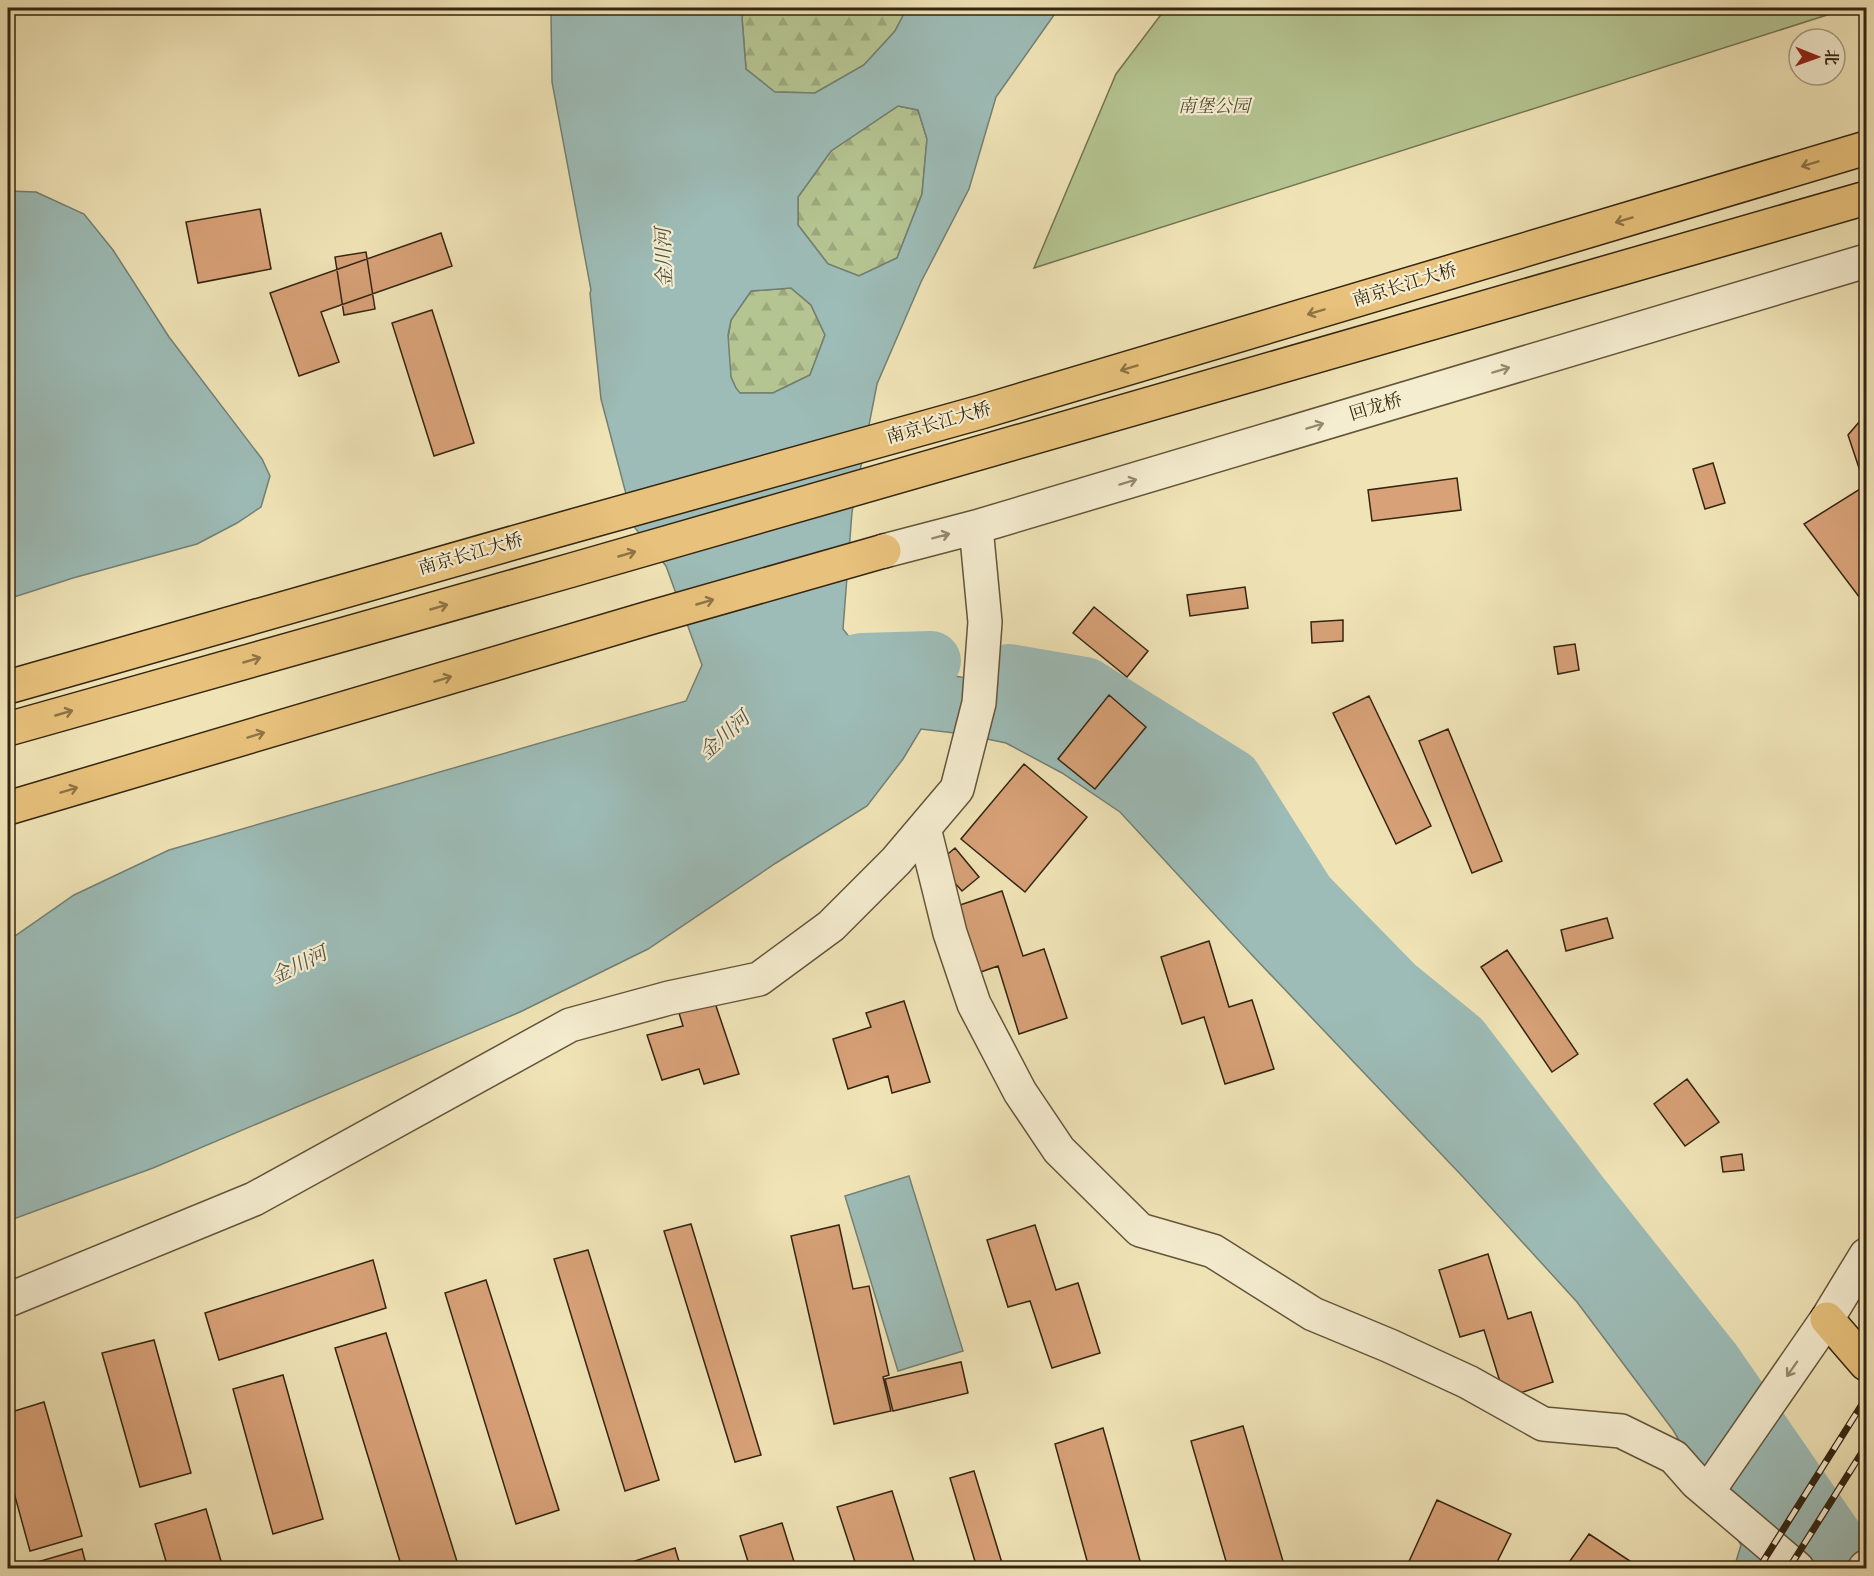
<svg xmlns="http://www.w3.org/2000/svg" width="1874" height="1576" font-family="'IM FELL English','Noto Serif SC',serif">
<style>
.forest{fill:url(#forest-firs);stroke:#747552;stroke-width:1.5}
.green{fill:#b5c592;stroke:#747552;stroke-width:1.5}
.water{fill:#9dbcb7;stroke:#738075;stroke-width:1.5;fill-rule:evenodd}
.lines{fill:none;stroke-linecap:round;stroke-linejoin:round}
.river{stroke:#9dbcb7;stroke-width:60}
.building{fill:#d8a178;stroke:#342511;stroke-width:1.5}
.minor-casing{stroke:#63553a;stroke-width:36}
.major-casing{stroke:#342511;stroke-width:36}
.highway-casing{stroke:#342511;stroke-width:36}
.minor{stroke:#f5edd0;stroke-width:33}
.major{stroke:#e8c27c;stroke-width:33}
.highway{stroke:#e8c27c;stroke-width:33}
.rail-casing{stroke:#342511;stroke-width:7}
.rail{stroke:#f5edd0;stroke-width:4.5;stroke-dasharray:14;stroke-linecap:butt}
.oneway{stroke:#8e7446}
.oneway2{stroke:#948970}
.labels{text-anchor:middle;dominant-baseline:central;stroke-width:4.5;stroke-linejoin:round;paint-order:stroke}
.park-label{font-size:18px;font-style:italic;fill:#544d31;stroke:#f5edd0}
.street-label{font-size:18px;fill:#342511;stroke:#f5edd0}
.water-label{font-size:20px;font-style:italic;fill:#545243;stroke:#f5edd0}
</style>
<defs>
<pattern id="forest-firs" width="22" height="20" patternUnits="userSpaceOnUse" patternTransform="scale(1.5)"><rect width="22" height="20" fill="#b5c592"/><path d="M5 1l3.5 6h-7zM16 11l3.5 6h-7z" fill="#9ca97d"/></pattern>
</defs>
<rect width="100%" height="100%" fill="#f0e4b7"/>
<filter id="stains"><feTurbulence type="fractalNoise" baseFrequency=".00333" numOctaves="4"/><feColorMatrix values="0 0 0 0 .2 0 0 0 0 .09 0 0 0 0 .02 0 0 0 .5 -.17"/></filter>
<radialGradient id="worn" r=".72"><stop offset=".6" stop-color="#630" stop-opacity="0"/><stop offset="1" stop-color="#630" stop-opacity=".3"/></radialGradient>
<path class="forest" d="M744 8H907L895 31 864 65 815 93 774 92 746 69 742 18Z
M898 106 918 110 927 139 922 194 897 258 859 276 828 264 798 225V197L831 151Z
M791 288 811 305 825 335 810 375 773 393H738L724 362 731 320 751 291Z"/>
<path class="green" d="M1166 8H1849L1034 268 1116 74Z"/>
<path class="water" d="M553 8H744L742 18 746 69 775 92 815 93 864 65 895 31 907 8H1059L996 97 969 189 921 282 877 384 852 512 843 629 850 638 875 658 906 670 961 677 1000 678 1105 711 1163 743 1224 797 1397 1007 1517 1142 1584 1231 1865 1568H1734L1741 1545 1673 1430 1577 1302 1464 1178 1252 955 1120 812 1062 773 1006 743 963 734 921 729 903 759 867 806 776 863 648 949 520 1012 153 1168 8 1221V941L74 895 169 850 686 701 702 665 666 566 635 528 601 399 590 293 591 290 552 82 551 13ZM898 106 918 110 927 139 922 194 897 258 859 276 828 264 798 225V197L831 151ZM791 288 811 305 825 335 810 375 773 393H740L736 388 731 377 728 335 731 320 751 291Z
M8 191 36 192 84 214 113 250 169 337 262 459 270 476 261 507 237 523 197 544 73 578 8 599Z
M909 1176 963 1351 898 1371 845 1196Z"/>
<g class="lines">
<path class="river" d="M1009 674 1085 687 1232 779 1306 896 1395 987 1460 1040 1578 1194 1713 1364 1849 1561
M803 676 862 663 931 661"/>
</g>
<path class="building" d="M8 8H12L16 11 8 20Z
M260 209 271 269 198 283 186 222Z
M441 233 452 266 321 312 339 362 299 376 270 293Z
M366 252 375 309 344 315 335 257Z
M432 310 474 443 434 456 392 323Z
M1866 414V606L1804 524 1865 486 1848 435Z
M1713 463 1725 503 1705 509 1693 469Z
M1457 478 1461 510 1372 521 1368 490Z
M1245 587 1248 608 1190 616 1187 595Z
M1094 607 1148 651 1127 677 1073 633Z
M1343 620V641L1312 643 1311 622Z
M1575 644 1579 670 1558 674 1554 647Z
M1109 695 1146 727 1095 789 1058 759Z
M1369 696 1431 826 1396 844 1333 713Z
M1448 729 1502 861 1472 873 1419 741Z
M1024 764 1087 817 1025 892 961 839Z
M955 848 979 877 962 891 937 863Z
M1002 891 1023 956 1044 949 1067 1018 1019 1034 998 966 975 974 954 907Z
M1607 918 1613 938 1566 951 1561 930Z
M1209 941 1229 1007 1252 1000 1274 1069 1225 1084 1204 1017 1182 1024 1161 957Z
M1507 950 1578 1054 1552 1072 1481 967Z
M904 1001 930 1082 892 1093 888 1076 848 1089 833 1039 871 1027 866 1013Z
M715 1003 739 1074 704 1084 699 1069 662 1080 647 1035 683 1026 679 1013Z
M1687 1079 1719 1122 1685 1146 1654 1104Z
M1742 1154 1744 1170 1723 1172 1721 1157Z
M691 1224 761 1455 735 1462 664 1231Z
M839 1225 853 1289 869 1286 889 1375 883 1377 891 1411 834 1424 791 1236Z
M1035 1225 1056 1290 1078 1283 1100 1353 1052 1368 1030 1301 1008 1307 987 1240Z
M588 1250 659 1480 625 1491 554 1259Z
M1488 1254 1508 1319 1531 1312 1553 1382 1505 1398 1484 1330 1460 1337 1439 1270Z
M373 1260 386 1308 219 1360 205 1313Z
M486 1280 559 1510 516 1524 445 1293Z
M386 1333 459 1568H402L335 1348Z
M154 1340 191 1473 140 1487 102 1353Z
M961 1362 968 1393 893 1411 885 1379Z
M283 1375 323 1519 273 1534 233 1389Z
M44 1402 82 1536 30 1551 8 1471V1413Z
M1243 1426 1285 1568H1228L1191 1441Z
M1103 1428 1142 1568H1089L1055 1444Z
M974 1471 1002 1563 984 1568H977L950 1478Z
M892 1491 916 1568H857L837 1507Z
M1437 1500 1511 1534 1494 1568H1406Z
M206 1509 223 1568H168L155 1524Z
M782 1523 796 1568H750L740 1536Z
M1589 1534 1633 1563 1630 1568H1565Z
M675 1548 681 1568H634L632 1562Z
M82 1549 87 1568H35L34 1563Z"/>
<g class="lines">
<g class="minor-casing">
<path id="minor" d="M884 551 976 527 1866 261
M924 828 950 933 974 1004 1020 1092 1059 1150 1140 1230 1213 1251 1313 1314 1390 1346 1468 1382 1543 1424 1621 1431 1674 1457 1697 1483 1797 1568
M8 1300 254 1199 570 1025 669 998 759 979 831 926 896 861 957 789 979 703 985 622 976 527
M1708 1491 1827 1319 1866 1255
M1865 1568 1866 1567"/>
</g>
<g class="major-casing">
<path id="major" d="M1827 1319 1866 1364"/>
</g>
<g class="highway-casing">
<path id="highway" d="M8 687 555 531 981 412 1866 148
M8 729 572 570 1866 198
M8 808 649 618 884 551"/>
</g>
<use href="#minor" class="minor"/>
<use href="#major" class="major"/>
<use href="#highway" class="highway"/>
<g class="rail-casing">
<path id="rail" d="M1759 1568 1866 1398
M1789 1568 1866 1446"/>
</g>
<use href="#rail" class="rail"/>
</g>
<defs><path id="oneway-shaft" d="M-6 0H5M1.5-3L5.5 0L1.5 3" fill="none" stroke-width="1.6" stroke-linecap="round" stroke-linejoin="round" transform="scale(1.5)"/></defs>
<g class="oneway">
<use href="#oneway-shaft" transform="translate(1810 164) rotate(163)"/>
<use href="#oneway-shaft" transform="translate(1624 220) rotate(163)"/>
<use href="#oneway-shaft" transform="translate(1316 312) rotate(163)"/>
<use href="#oneway-shaft" transform="translate(1129 368) rotate(163)"/>
<use href="#oneway-shaft" transform="translate(627 554) rotate(-16)"/>
<use href="#oneway-shaft" transform="translate(705 602) rotate(-16)"/>
<use href="#oneway-shaft" transform="translate(439 607) rotate(-16)"/>
<use href="#oneway-shaft" transform="translate(252 660) rotate(-16)"/>
<use href="#oneway-shaft" transform="translate(443 679) rotate(-17)"/>
<use href="#oneway-shaft" transform="translate(64 713) rotate(-16)"/>
<use href="#oneway-shaft" transform="translate(256 735) rotate(-17)"/>
<use href="#oneway-shaft" transform="translate(69 790) rotate(-17)"/>
</g>
<g class="oneway2">
<use href="#oneway-shaft" transform="translate(1501 370) rotate(-17)"/>
<use href="#oneway-shaft" transform="translate(1315 426) rotate(-17)"/>
<use href="#oneway-shaft" transform="translate(1128 482) rotate(-17)"/>
<use href="#oneway-shaft" transform="translate(941 536) rotate(-15)"/>
<use href="#oneway-shaft" transform="translate(1792 1369) rotate(125)"/>
</g>
<g class="labels">
<g class="park-label">
<text x="1214" y="107">南堡公园</text>
</g>
<g class="street-label">
<text transform="translate(1405 286) rotate(-17)">南京长江大桥</text>
<text transform="translate(1376 408) rotate(-17)">回龙桥</text>
<text transform="translate(939 424) rotate(-16)">南京长江大桥</text>
<text transform="translate(471 555) rotate(-16)">南京长江大桥</text>
</g>
<g class="water-label">
<text transform="translate(665 258) rotate(-92)">金川河</text>
<text transform="translate(725 736) rotate(-42)">金川河</text>
<text transform="translate(299 966) rotate(-26)">金川河</text>
</g>
</g>
<rect width="1874" height="1576" fill="none" stroke="#f0e4b7" stroke-width="30"/>
<rect x="9" y="9" width="1856" height="1558" fill="none" stroke="#342511" stroke-width="3"/>
<rect x="15" y="15" width="1844" height="1546" fill="none" stroke="#342511" stroke-width="1.5"/>
<g transform="translate(1817 57) rotate(91)"><circle r="28" fill="#f5edd0" stroke="#a89d84" stroke-width="1.5"/>
<path d="M0-4.5L10 22L0 15L-10 22Z" fill="#8f2418"/>
<text y="-9" font-size="16" font-weight="bold" text-anchor="middle" fill="#342511">北</text>
</g>
<rect width="100%" height="100%" filter="url(#stains)"/>
<rect width="100%" height="100%" fill="url(#worn)"/>
</svg>
